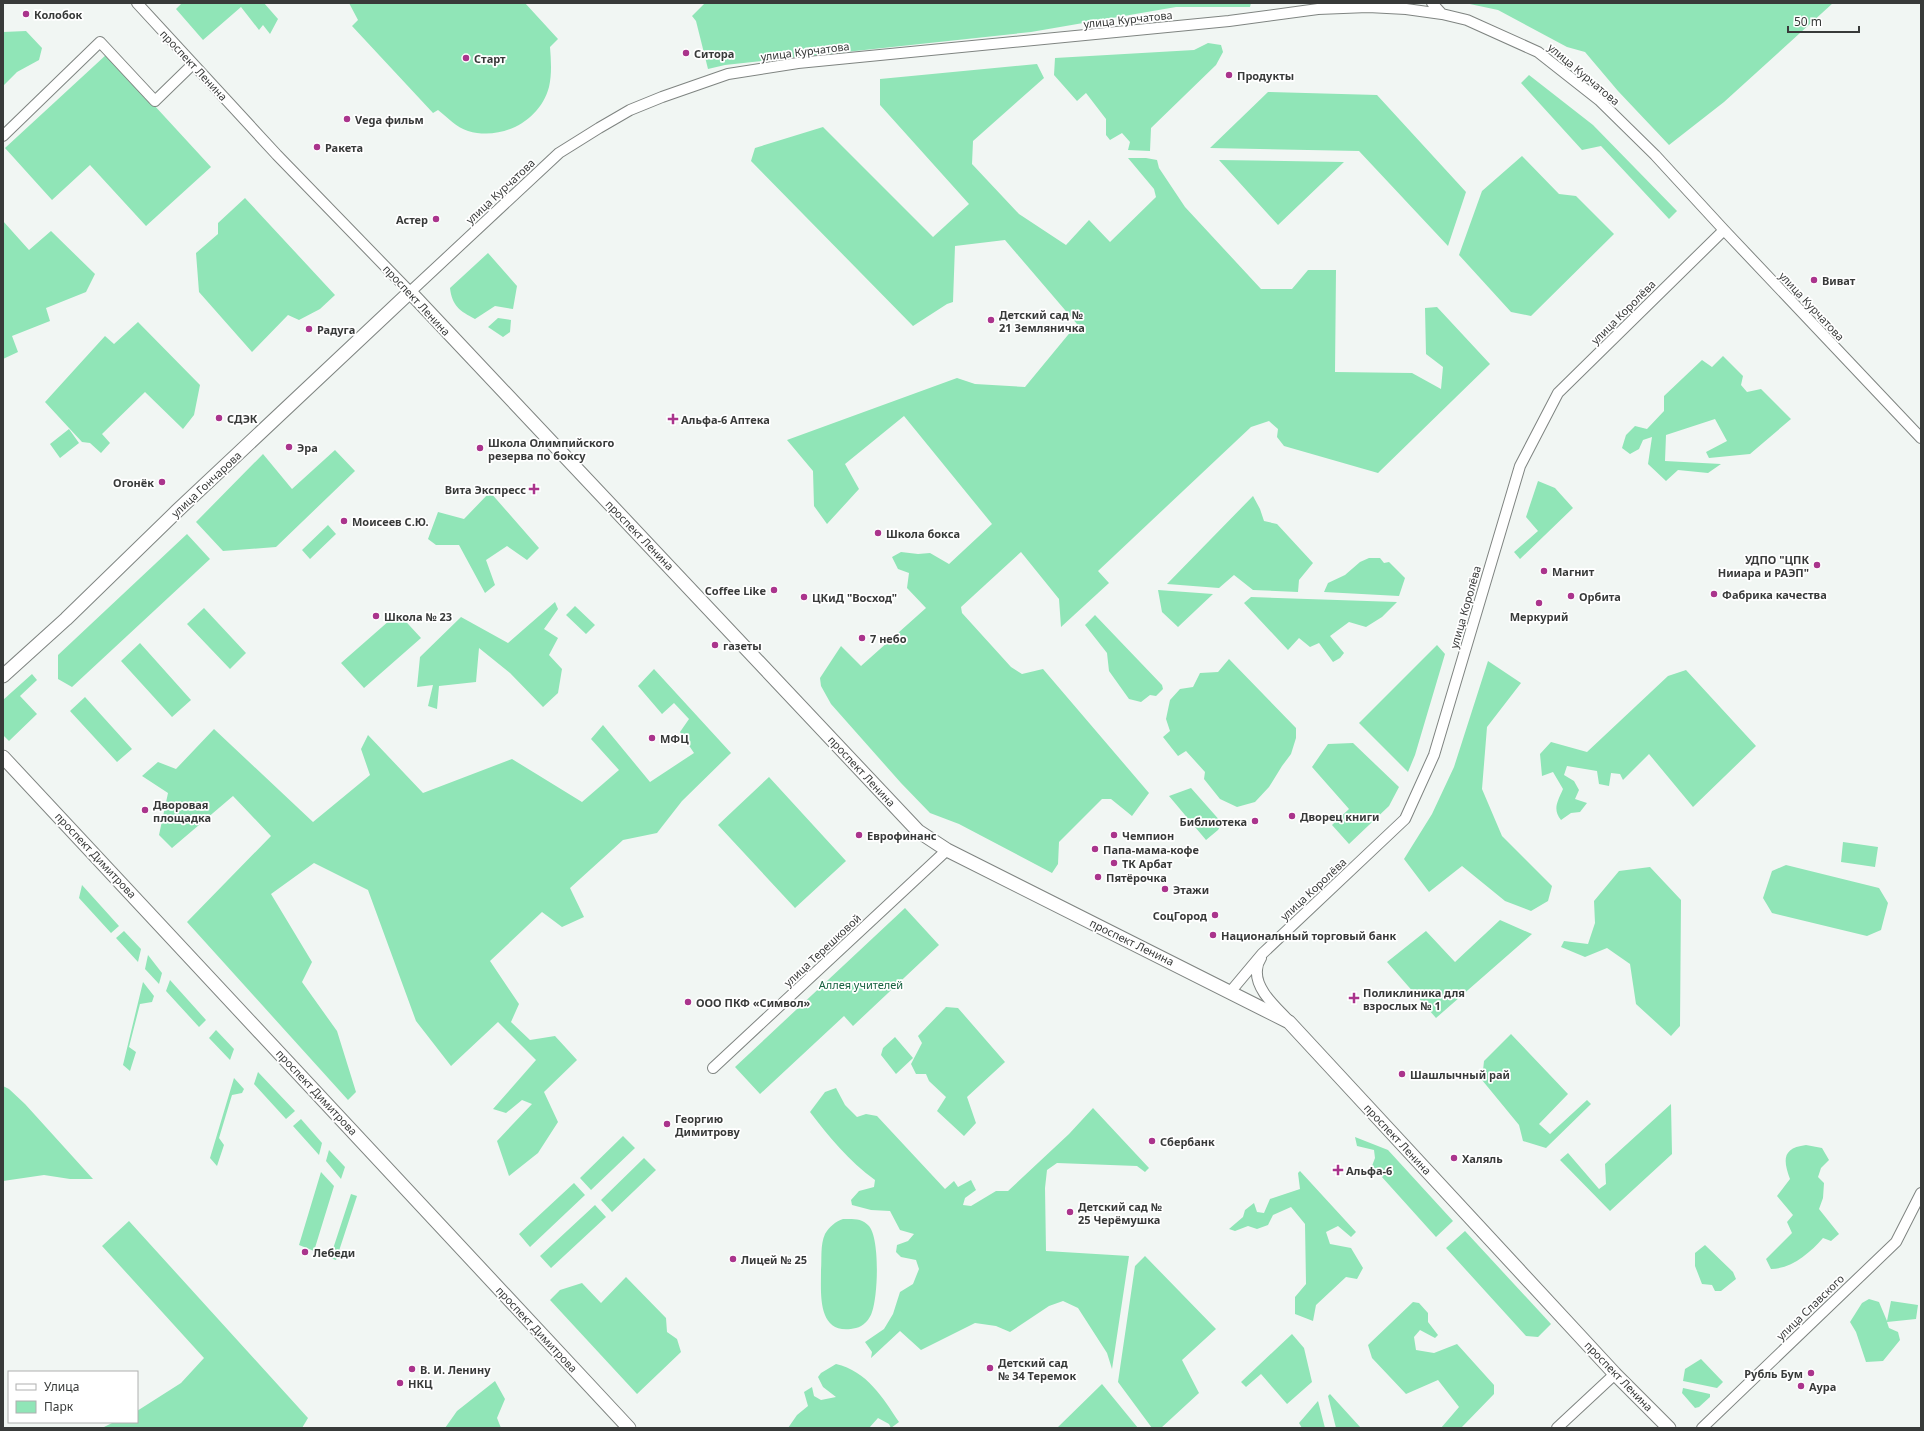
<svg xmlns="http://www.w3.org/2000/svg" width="1924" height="1431" font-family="'Noto Sans',sans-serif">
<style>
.green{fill:#90e5b7}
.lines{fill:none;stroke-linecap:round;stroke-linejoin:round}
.minor-casing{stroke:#7f8481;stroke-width:12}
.major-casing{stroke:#7f8481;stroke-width:15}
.minor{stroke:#fff;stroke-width:10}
.major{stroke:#fff;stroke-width:13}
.poi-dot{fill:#aa348c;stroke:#fff;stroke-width:1.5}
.labels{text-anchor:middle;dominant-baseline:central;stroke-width:3.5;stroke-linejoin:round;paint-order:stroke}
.poi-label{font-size:11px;font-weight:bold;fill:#383a39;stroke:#fff;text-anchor:start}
.street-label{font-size:11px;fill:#383a39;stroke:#fff}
.park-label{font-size:11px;fill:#186241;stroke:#fff}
</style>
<rect width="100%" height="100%" fill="#f1f6f3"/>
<path class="green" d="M182 3H264L278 19 270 34 263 25 259 30 241 7 203 40 176 9Z
M349 3H525L558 39 550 47C551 60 552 74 549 87 540 121 502 141 468 131 456 127 448 118 438 110L433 113 352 26 358 20Z
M705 3H1251L1250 7H1176L1031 32 725 65 708 69 696 21 692 16Z
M1465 3H1833L1724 102 1669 145 1618 91 1585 52 1567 47 1498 10Z
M26 31 42 48 39 60 17 72 3 86V32Z
M1208 43 1221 45 1223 52 1216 65 1151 128 1150 151 1128 150 1130 142 1122 133 1110 140 1106 135V119L1086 93 1077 101 1054 75 1055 58 1194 50Z
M107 54 211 167 146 226 90 165 52 200 5 148Z
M1037 64 1044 78 973 141 972 164 1019 214 1066 245 1089 220 1110 242 1156 197 1154 189 1128 158H1146L1157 160 1159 168 1185 207 1261 289H1292L1308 270H1336L1335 372 1412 373 1441 389 1443 367 1426 354 1425 308 1437 307 1490 364 1378 473 1284 446 1277 437 1278 429 1269 421 1251 427 1098 571 1109 583 1061 627 1059 599 1021 552 961 607 962 613 1011 667 1022 674 1043 669 1149 793 1132 816 1111 799H1102L1059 842 1058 864 1052 873 959 824 930 813 901 783 831 704 821 686 820 678 841 646 861 666 926 608 907 588 909 573 898 569 892 557 901 552 918 554 930 553 949 564 992 524 904 416 845 464 859 489 827 524 814 506 813 471 787 440 957 378 975 384 1025 387 1077 324 1005 240 955 246 953 302 947 304 913 326 751 161 755 148 823 127 933 237 969 204 880 105V79Z
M1529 75 1593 125 1677 211 1669 219 1601 146 1582 150 1521 83Z
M1268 92 1377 95 1466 192 1448 246 1359 151 1210 148Z
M1522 156 1559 194 1576 196 1614 234 1531 316 1511 312 1459 255 1482 191Z
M1219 160 1344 162 1278 225Z
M245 198 335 295 320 309 299 320 288 315 252 352 199 292 196 253 218 234V223Z
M3 221 29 250 51 231 95 274 86 292 46 308 50 321 12 336 18 352 3 359Z
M488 253 517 286 513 309 495 306 475 319C460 311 452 306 450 288Z
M498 318 511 320 510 332 503 337 488 327Z
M138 322 200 385 194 415 183 429 145 392 102 434 110 443 101 453 90 443 82 442 45 402 105 336 114 344Z
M1723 356 1743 376 1741 385 1747 392 1761 389 1791 419 1750 454 1709 458 1706 452 1727 441 1715 419 1666 435 1665 461 1721 464 1708 473 1678 470 1666 481 1648 464 1652 437 1643 440 1639 449 1630 454 1622 448 1626 435 1635 426 1647 429 1664 411V396L1702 360 1712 367Z
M69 429 79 443 60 458 50 444Z
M335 450 355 471 276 547 223 551 196 522 263 454 292 489Z
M1538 481 1555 488 1573 508 1520 559 1514 552 1538 531 1526 517Z
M490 492 539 548 527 560 507 546 486 560 495 585 485 593 459 545H436L428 539 438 512 464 519Z
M1253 496 1260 509 1264 521 1277 524 1313 563 1299 580 1298 592 1253 590 1234 575 1219 588 1167 584Z
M328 525 336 534 310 559 302 550Z
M187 534 210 559 72 687 58 679V655Z
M1369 558H1380L1384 563 1389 562 1405 578 1399 596 1324 592 1328 583 1345 575 1360 562Z
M1158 590 1213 594 1178 627 1162 612Z
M1251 597 1397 602 1382 617 1366 627 1349 622 1330 636 1344 653 1340 658 1333 662 1319 643 1310 647 1299 638 1288 650 1244 603Z
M555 602 558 609 544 629 558 638 549 655 562 669 558 693 543 707 510 673 479 648 476 682 439 686 437 709 428 706 433 685 417 687 420 657 461 617 508 643Z
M575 606 595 625 586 634 566 615Z
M204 608 246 653 230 669 187 624Z
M398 613 421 638 364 688 341 663Z
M1095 615 1162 685 1163 689 1156 696 1150 695 1141 702 1129 699 1109 671 1107 653 1085 625Z
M140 643 191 700 172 717 121 661Z
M1437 645 1445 654 1415 755 1408 772 1359 723Z
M1229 659 1296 728V738L1291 754 1282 766 1269 787 1255 802 1237 807 1220 799 1204 779 1205 772 1186 751 1178 756 1163 737 1170 731 1166 719 1170 700 1180 689 1193 687 1200 673 1218 672Z
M1488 661 1521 683 1487 727 1482 789 1502 836 1552 886 1548 901 1531 911 1505 901 1462 866 1429 892 1404 859 1432 814 1454 767Z
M654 669 731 753 682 801 657 833 623 840 570 888 584 917 562 927 542 912 490 961 519 1004 511 1022 530 1040 555 1036 577 1060 544 1092 558 1122 538 1153 509 1176 497 1141 532 1104 522 1100 506 1113 493 1109 536 1060 498 1022 451 1066 416 1021 368 890 314 863 271 894 312 962 302 982 337 1031 356 1092 348 1100 187 922 271 836 233 796 172 848 159 835 168 793 142 776 158 762 176 769 214 729 313 822 370 775 361 749 368 735 423 793 512 759 582 802 619 770 591 739 603 725 650 782 694 753 680 732 689 719 674 703 662 714 638 686Z
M1686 670 1756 746 1693 807 1649 754 1623 780 1620 774 1611 773 1609 786 1599 784 1597 771 1567 766 1564 775 1574 781 1579 790 1575 799 1587 803 1580 812 1571 813 1561 820C1552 809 1558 801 1563 789L1553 772 1542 776 1540 754 1551 742 1587 752 1668 676Z
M32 674 37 680 20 696 37 714 9 741 3 735V700Z
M85 697 132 749 117 762 70 711Z
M1353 743 1399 787 1389 806 1349 844 1332 825 1349 809 1312 767 1328 744Z
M769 777 846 861 795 908 718 825Z
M1191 788 1222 823 1218 830 1206 840 1169 796Z
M1843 842 1878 847 1875 867 1841 862Z
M1786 865 1879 888 1888 903 1881 930 1867 936 1772 913 1763 898 1772 871Z
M1650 867 1681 900 1680 1026 1671 1036 1636 1004 1630 964 1607 948 1585 957 1561 947 1564 941 1588 944 1595 923 1594 901 1619 871Z
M82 885 119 926 111 933 79 898Z
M905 908 939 945 853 1026 844 1016 760 1094 735 1067Z
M1500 920 1532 934 1436 1018 1387 962 1426 931 1455 962Z
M124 931 141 949 138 962 116 938Z
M148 955 162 973 159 984 145 969Z
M170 980 206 1020 199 1027 166 991Z
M143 982 154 996 152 1002 140 1004 129 1047 136 1052 130 1071 123 1065Z
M946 1007 958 1008 1005 1062 967 1097 976 1123 964 1136 937 1111 946 1097 929 1081 926 1074H916L911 1064 922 1043 918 1036Z
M216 1030 234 1049 230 1060 209 1038Z
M1511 1034 1568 1094 1539 1124 1550 1134 1587 1100 1591 1104 1546 1148 1523 1141 1519 1125 1482 1080 1484 1061Z
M895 1037 913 1058 896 1074 881 1055 883 1048Z
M258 1072 295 1111 286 1119 254 1084Z
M234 1078 244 1089 242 1093 232 1095 219 1138 224 1145 217 1166 210 1158Z
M3 1086 9 1089 25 1104 93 1179H70L44 1175 3 1181Z
M836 1088 845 1105 857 1117 866 1114 877 1116 945 1189 954 1181 958 1187 971 1180 976 1190 965 1198 963 1205 971 1206 996 1191H1008L1069 1134 1093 1108 1149 1168 1145 1172 1137 1166 1057 1163 1047 1170 1045 1188 1046 1251 1129 1256 1112 1369 1107 1353 1078 1308 1063 1301 1049 1306 1010 1332 996 1326 975 1323 921 1350 900 1331 871 1358 872 1352 865 1342 884 1329 893 1314 900 1292 913 1284 919 1269 916 1260 901 1257 896 1252 897 1245 908 1241 914 1234 900 1230 890 1211 871 1210 852 1205 851 1200 859 1191 874 1187 875 1180C849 1161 829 1137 810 1112L825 1092Z
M1671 1104 1672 1154 1610 1211 1560 1160 1568 1153 1599 1189 1606 1184 1605 1164Z
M301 1119 322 1143 319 1155 293 1126Z
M623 1136 635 1148 591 1190 580 1178Z
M1355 1137 1388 1150 1453 1221 1436 1237 1372 1166 1375 1158 1374 1150 1357 1146Z
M1806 1145 1822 1148 1829 1160 1821 1168 1818 1177 1824 1183 1823 1198 1819 1209 1839 1234 1831 1241 1823 1238C1810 1253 1791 1269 1771 1269L1766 1259 1792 1233 1787 1222 1793 1215 1777 1196 1790 1179C1783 1160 1782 1148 1806 1145Z
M329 1150 345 1167 341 1179 326 1161Z
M644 1158 656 1170 612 1212 601 1200Z
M1300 1171 1356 1232 1351 1237 1338 1226 1326 1232 1330 1244 1351 1248 1363 1268 1357 1279 1346 1277 1316 1305 1313 1321 1295 1314V1297L1306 1284 1305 1224 1291 1207 1273 1215 1268 1225 1257 1229 1248 1226 1235 1231 1229 1229 1243 1217 1245 1210 1254 1203 1257 1212 1264 1213 1270 1199 1300 1189 1298 1173Z
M321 1172 334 1186 314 1251 299 1245Z
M574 1183 585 1195 530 1247 519 1234Z
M351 1194 357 1196 336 1260 330 1258Z
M595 1205 606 1217 551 1268 540 1256Z
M843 1219C853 1219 862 1218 869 1226 880 1239 878 1296 872 1312 870 1319 863 1327 856 1328 817 1337 821 1295 821 1270 822 1259 820 1245 825 1234 829 1227 836 1221 843 1219Z
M129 1221 308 1418 302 1428H102L114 1422H137V1411L181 1383 204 1358 102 1246Z
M1465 1231 1551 1324 1538 1337 1526 1336 1446 1248Z
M1705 1245 1733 1272 1736 1279 1721 1291H1715L1712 1285 1702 1284 1695 1266V1253Z
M1145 1256 1216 1329 1182 1360 1199 1393 1161 1428H1152L1118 1382 1135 1266Z
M626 1277 666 1318 667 1332 677 1339 681 1352 637 1394 550 1300 560 1290 582 1283 601 1303Z
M1869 1299 1879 1302 1887 1321 1891 1301 1918 1305 1916 1319 1887 1322 1889 1328 1898 1332 1900 1340 1883 1361 1866 1362 1856 1332 1850 1322 1862 1303Z
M1413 1302 1419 1303 1428 1313V1322L1438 1335 1435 1338 1420 1330 1414 1337 1416 1350 1434 1353 1457 1344 1494 1385V1394L1461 1428H1441L1459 1407 1438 1380 1406 1394 1372 1358 1368 1345Z
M1292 1334 1304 1348 1312 1382 1287 1404 1261 1374 1246 1387 1241 1382Z
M1701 1359 1723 1382 1717 1388 1683 1381 1685 1369Z
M836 1364C867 1371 883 1398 899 1422L891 1428 889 1424 878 1418 869 1428H788L797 1415 808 1406 804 1392 812 1387 814 1396 821 1400 836 1397 823 1387 818 1377 821 1373Z
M495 1381 505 1399 497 1418 501 1428H445L457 1411Z
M1102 1384 1138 1428H1057Z
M1683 1388 1710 1394V1397L1699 1407 1695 1408 1682 1393Z
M1330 1394 1361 1428H1336L1328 1396Z
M1318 1401 1325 1428H1302L1299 1423Z"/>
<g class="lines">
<g class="minor-casing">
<path id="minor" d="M137 3 277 155 410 292 559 153 599 128 630 110 662 97 728 74 798 63 1229 21 1318 9 1368 7 1406 9 1442 14 1467 20 1538 52 1599 100 1655 155 1724 230 1921 438
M1432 3 1442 14
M3 136 100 42 155 101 193 64
M1261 958C1259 961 1257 966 1257 970 1255 989 1275 1006 1287 1019
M1231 991 1262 954 1405 819 1434 755 1520 466 1558 393 1724 230
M713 1068 947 850
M1557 1428 1615 1374
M1702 1428 1896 1242 1921 1193"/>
</g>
<g class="major-casing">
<path id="major" d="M3 676 66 619 177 511 410 292 918 831 947 850 1289 1022 1615 1374 1669 1428
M3 757 629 1428"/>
</g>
<use href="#minor" class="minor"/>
<use href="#major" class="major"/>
</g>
<g class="poi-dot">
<circle cx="26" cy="14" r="4"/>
<circle cx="686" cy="53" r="4"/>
<circle cx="466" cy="58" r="4"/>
<circle cx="1229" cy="75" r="4"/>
<circle cx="347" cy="119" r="4"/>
<circle cx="317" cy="147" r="4"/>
<circle cx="436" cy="219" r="4"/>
<circle cx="1814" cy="280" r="4"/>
<circle cx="991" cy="320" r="4"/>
<circle cx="309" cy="329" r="4"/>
<circle cx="219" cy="418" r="4"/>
<path d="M671 413h4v4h4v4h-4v4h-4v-4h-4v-4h4z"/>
<circle cx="289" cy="447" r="4"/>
<circle cx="480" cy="448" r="4"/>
<circle cx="162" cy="482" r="4"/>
<path d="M532 483h4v4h4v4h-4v4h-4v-4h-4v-4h4z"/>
<circle cx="344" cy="521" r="4"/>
<circle cx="878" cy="533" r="4"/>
<circle cx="1817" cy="565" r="4"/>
<circle cx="1544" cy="571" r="4"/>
<circle cx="774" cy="590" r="4"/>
<circle cx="1714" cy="594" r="4"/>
<circle cx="1571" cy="596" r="4"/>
<circle cx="804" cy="597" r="4"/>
<circle cx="1539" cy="603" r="4"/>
<circle cx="376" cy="616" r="4"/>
<circle cx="862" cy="638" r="4"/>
<circle cx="715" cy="645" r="4"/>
<circle cx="652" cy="738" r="4"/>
<circle cx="145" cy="810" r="4"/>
<circle cx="1292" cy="816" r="4"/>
<circle cx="1255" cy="821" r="4"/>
<circle cx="859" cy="835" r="4"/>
<circle cx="1114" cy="835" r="4"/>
<circle cx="1095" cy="849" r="4"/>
<circle cx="1114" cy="863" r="4"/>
<circle cx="1098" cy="877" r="4"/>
<circle cx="1165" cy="889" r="4"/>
<circle cx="1215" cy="915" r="4"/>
<circle cx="1213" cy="935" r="4"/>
<path d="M1352 992h4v4h4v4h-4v4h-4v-4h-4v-4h4z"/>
<circle cx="688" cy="1002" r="4"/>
<circle cx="1402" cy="1074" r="4"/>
<circle cx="667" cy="1124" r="4"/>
<circle cx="1152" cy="1141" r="4"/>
<circle cx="1454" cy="1158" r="4"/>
<path d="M1336 1164h4v4h4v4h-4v4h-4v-4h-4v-4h4z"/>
<circle cx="1070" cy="1212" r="4"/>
<circle cx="305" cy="1252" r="4"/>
<circle cx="733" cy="1259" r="4"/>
<circle cx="990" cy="1368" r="4"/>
<circle cx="412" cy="1369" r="4"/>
<circle cx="1811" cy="1373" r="4"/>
<circle cx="400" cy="1383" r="4"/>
<circle cx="1801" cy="1386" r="4"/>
</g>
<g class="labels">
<g class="poi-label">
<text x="34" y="14">Колобок</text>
<text x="694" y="53">Ситора</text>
<text x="474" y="58">Старт</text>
<text x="1237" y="75">Продукты</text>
<text x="355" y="119">Vega фильм</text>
<text x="325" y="147">Ракета</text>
<text x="428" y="219" text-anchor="end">Астер</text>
<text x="1822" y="280">Виват</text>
<text x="999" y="314">Детский сад №<tspan x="999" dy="13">21 Земляничка</tspan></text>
<text x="317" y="329">Радуга</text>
<text x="227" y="418">СДЭК</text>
<text x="681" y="419">Альфа-6 Аптека</text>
<text x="488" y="442">Школа Олимпийского<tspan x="488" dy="13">резерва по боксу</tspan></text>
<text x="297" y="447">Эра</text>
<text x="154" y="482" text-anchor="end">Огонёк</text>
<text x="526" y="489" text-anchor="end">Вита Экспресс</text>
<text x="352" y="521">Моисеев С.Ю.</text>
<text x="886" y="533">Школа бокса</text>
<text x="1809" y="559" text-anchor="end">УДПО "ЦПК<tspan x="1809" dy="13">Нииара и РАЭП"</tspan></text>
<text x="1552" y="571">Магнит</text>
<text x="766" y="590" text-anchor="end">Coffee Like</text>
<text x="1722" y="594">Фабрика качества</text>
<text x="1579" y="596">Орбита</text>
<text x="812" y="597">ЦКиД "Восход"</text>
<text x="384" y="616">Школа № 23</text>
<text x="1539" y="616" text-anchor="middle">Меркурий</text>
<text x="870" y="638">7 небо</text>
<text x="723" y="645">газеты</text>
<text x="660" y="738">МФЦ</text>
<text x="153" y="804">Дворовая<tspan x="153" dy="13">площадка</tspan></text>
<text x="1300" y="816">Дворец книги</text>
<text x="1247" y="821" text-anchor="end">Библиотека</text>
<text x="867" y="835">Еврофинанс</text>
<text x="1122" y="835">Чемпион</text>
<text x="1103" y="849">Папа-мама-кофе</text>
<text x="1122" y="863">ТК Арбат</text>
<text x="1106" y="877">Пятёрочка</text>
<text x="1173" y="889">Этажи</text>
<text x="1207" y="915" text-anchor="end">СоцГород</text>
<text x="1221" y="935">Национальный торговый банк</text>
<text x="1363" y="992">Поликлиника для<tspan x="1363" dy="13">взрослых № 1</tspan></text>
<text x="696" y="1002">ООО ПКФ «Символ»</text>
<text x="1410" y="1074">Шашлычный рай</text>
<text x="675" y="1118">Георгию<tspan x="675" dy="13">Димитрову</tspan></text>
<text x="1160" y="1141">Сбербанк</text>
<text x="1462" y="1158">Халяль</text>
<text x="1346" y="1170">Альфа-6</text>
<text x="1078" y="1206">Детский сад №<tspan x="1078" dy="13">25 Черёмушка</tspan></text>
<text x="313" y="1252">Лебеди</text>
<text x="741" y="1259">Лицей № 25</text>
<text x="998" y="1362">Детский сад<tspan x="998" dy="13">№ 34 Теремок</tspan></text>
<text x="420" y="1369">В. И. Ленину</text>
<text x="1803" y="1373" text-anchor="end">Рубль Бум</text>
<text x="408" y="1383">НКЦ</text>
<text x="1809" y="1386">Аура</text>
</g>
<g class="street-label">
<text transform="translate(1128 19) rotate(-6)">улица Курчатова</text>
<text transform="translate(805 51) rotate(-7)">улица Курчатова</text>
<text transform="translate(194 65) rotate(47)">проспект Ленина</text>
<text transform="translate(1584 74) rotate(40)">улица Курчатова</text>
<text transform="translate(500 191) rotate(-43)">улица Курчатова</text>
<text transform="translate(417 300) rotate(47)">проспект Ленина</text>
<text transform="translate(1812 306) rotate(47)">улица Курчатова</text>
<text transform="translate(1623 312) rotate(-45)">улица Королёва</text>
<text transform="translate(206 484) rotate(-43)">улица Гончарова</text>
<text transform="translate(640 535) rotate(46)">проспект Ленина</text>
<text transform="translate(1465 607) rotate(-74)">улица Королёва</text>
<text transform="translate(862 771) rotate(47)">проспект Ленина</text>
<text transform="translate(96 855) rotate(47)">проспект Димитрова</text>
<text transform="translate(1313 889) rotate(-43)">улица Королёва</text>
<text transform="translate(1132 942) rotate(26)">проспект Ленина</text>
<text transform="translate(822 950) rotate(-43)">улица Терешковой</text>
<text transform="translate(317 1092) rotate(47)">проспект Димитрова</text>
<text transform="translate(1398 1139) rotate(47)">проспект Ленина</text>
<text transform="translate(1810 1307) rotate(-44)">улица Славского</text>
<text transform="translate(537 1329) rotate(47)">проспект Димитрова</text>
<text transform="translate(1619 1376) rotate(46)">проспект Ленина</text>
</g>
<g class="park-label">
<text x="861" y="984">Аллея учителей</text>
</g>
</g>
<rect width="1924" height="1431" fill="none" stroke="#383a39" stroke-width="8"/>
<rect x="8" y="1371" width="130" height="52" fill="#ffffff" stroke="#afb0b0"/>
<rect x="16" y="1384" width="20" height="6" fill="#ffffff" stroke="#afb0b0"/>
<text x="44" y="1391" font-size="12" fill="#383a39">Улица</text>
<rect x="16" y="1401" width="20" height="12" fill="#90e5b7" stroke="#afb0b0"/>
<text x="44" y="1411" font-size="12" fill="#383a39">Парк</text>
<path d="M1788 26v6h71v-6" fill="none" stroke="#383a39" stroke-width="2"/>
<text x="1794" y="26" font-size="12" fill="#383a39" stroke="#ffffff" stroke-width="3" paint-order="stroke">50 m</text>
</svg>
